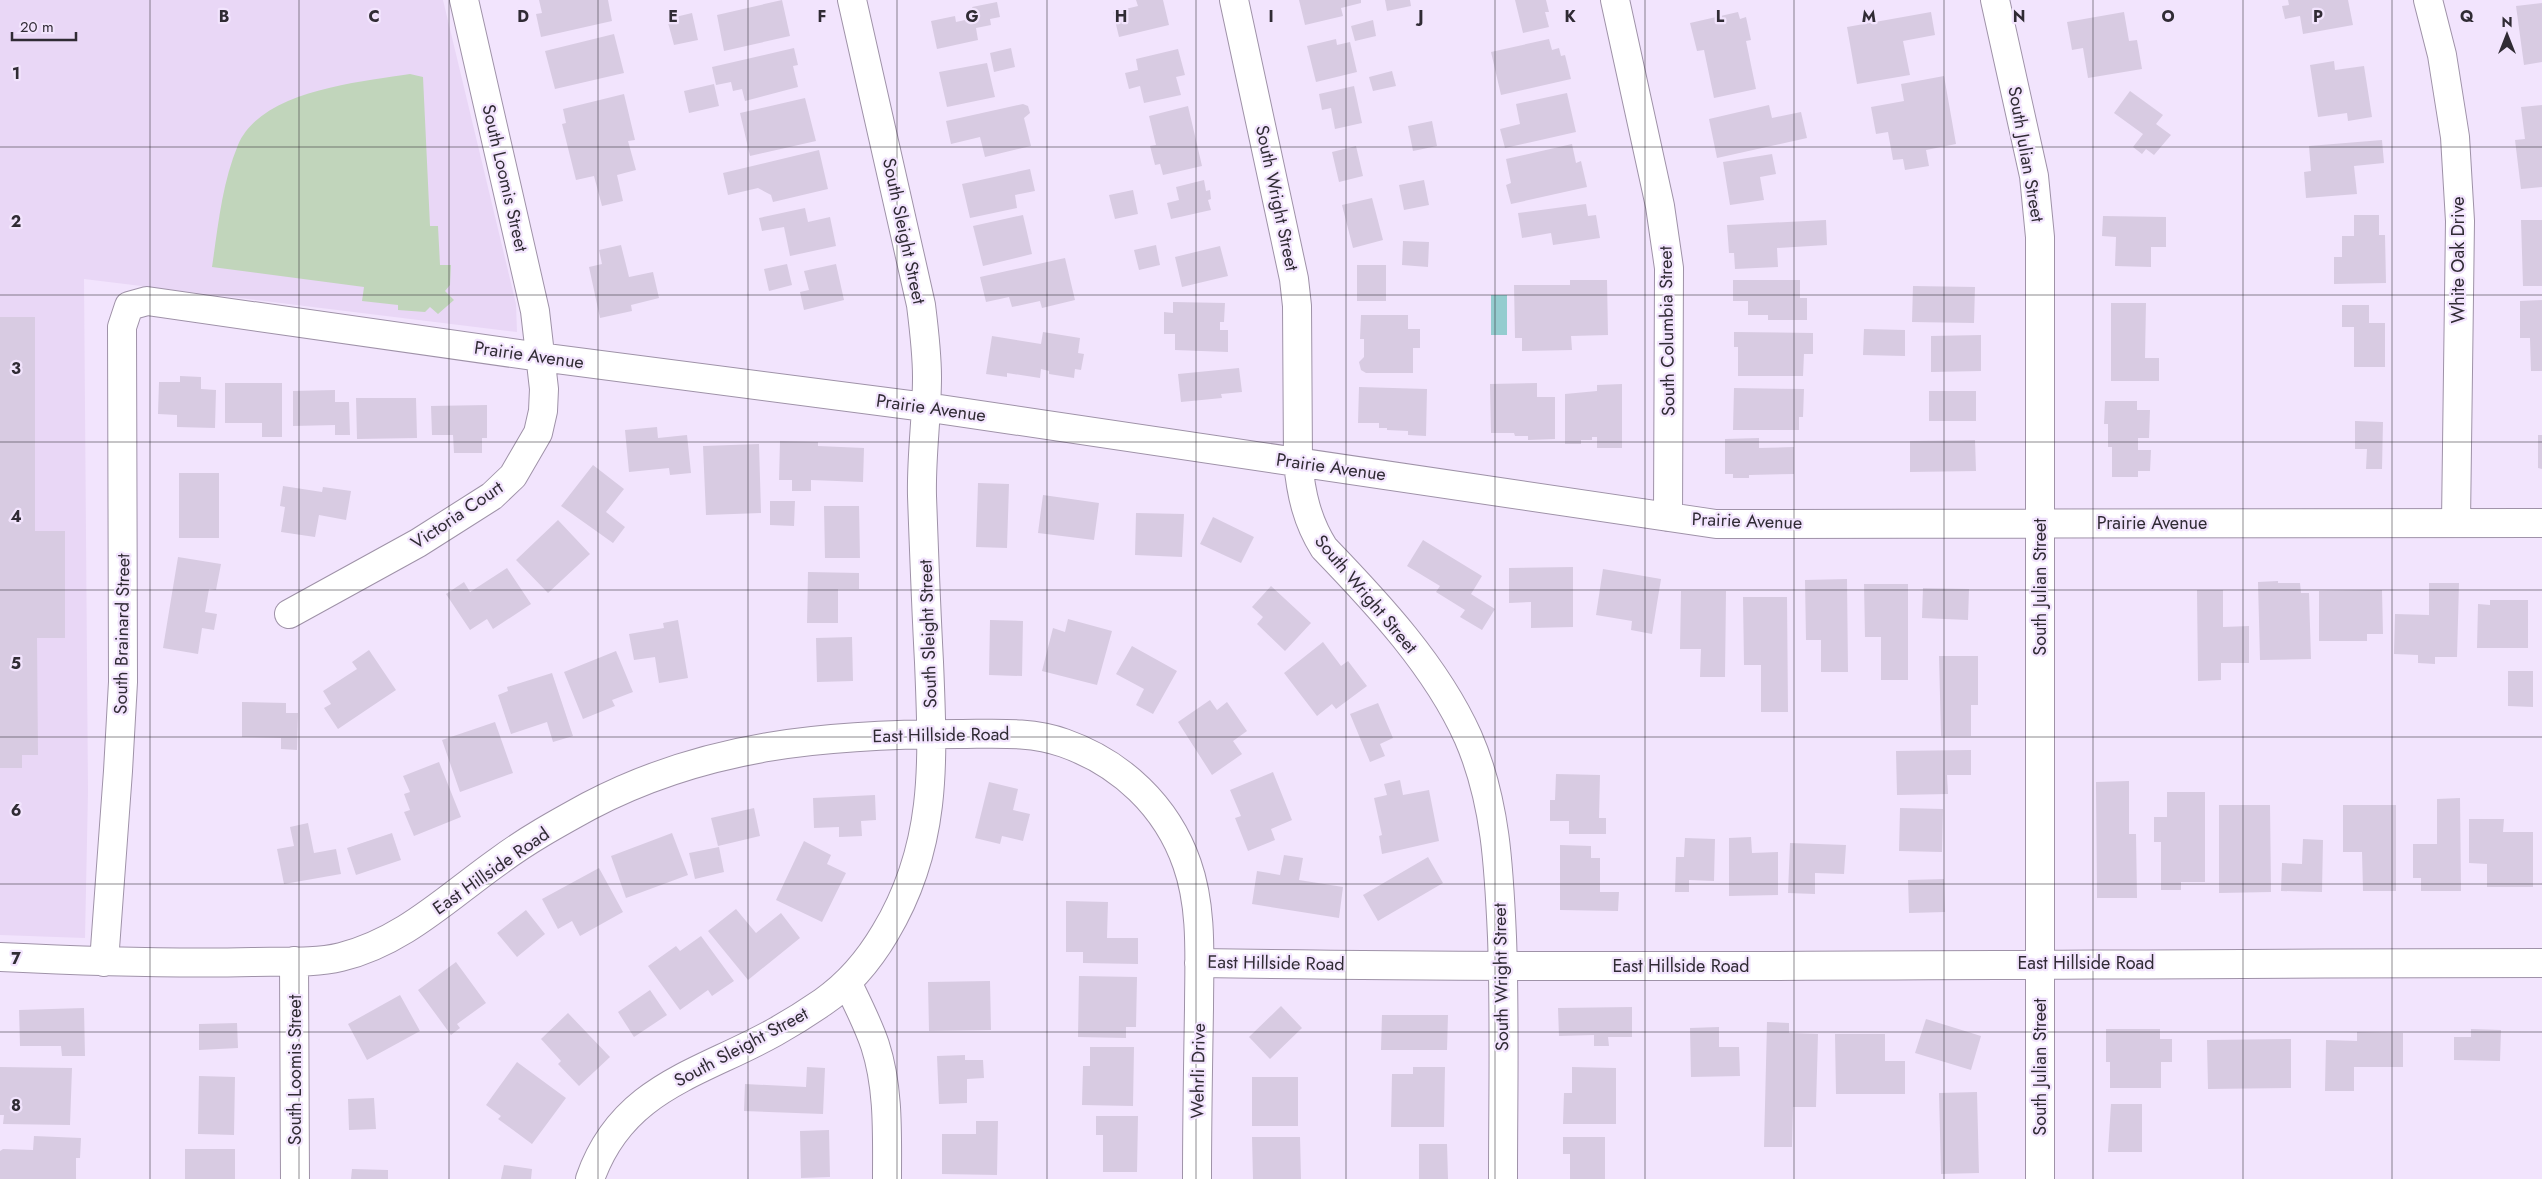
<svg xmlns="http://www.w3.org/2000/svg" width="2542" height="1179" font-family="Jost,sans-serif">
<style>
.built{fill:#e9d7f6}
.green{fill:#c1d5bb}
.water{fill:#94cccf}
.building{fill:#d8cbe2}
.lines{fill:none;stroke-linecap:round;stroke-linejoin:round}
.minor-casing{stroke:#9f92a8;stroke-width:30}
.minor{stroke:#fff;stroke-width:28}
.grid{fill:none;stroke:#302b34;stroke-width:1;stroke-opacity:0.55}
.labels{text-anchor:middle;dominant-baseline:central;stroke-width:4.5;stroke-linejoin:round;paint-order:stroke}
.street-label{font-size:18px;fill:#302b34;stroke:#f2e4fd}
.grid-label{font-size:16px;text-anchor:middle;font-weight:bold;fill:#302b34;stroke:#f2e4fd;stroke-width:4.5;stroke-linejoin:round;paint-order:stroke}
</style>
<rect width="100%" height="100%" fill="#f2e4fd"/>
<path class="built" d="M0 0H443L516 304 517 332 84 279 88 792 85 938 0 935Z"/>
<path class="green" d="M410 74 423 77 430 226H438L440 265H451L450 285 445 291 454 300 438 314 430 307 425 312 398 310V305L362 301 364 287 212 267C218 227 222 183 238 145 261 90 360 82 410 74Z"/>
<path class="water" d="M1491 295H1507V335H1491Z"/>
<path class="building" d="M539 0H608L612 21 541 37 536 14 542 13Z
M782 0 790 36 724 51 717 15Z
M1136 0H1163L1169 25 1119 37 1113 12 1138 6Z
M1299 0H1361V3L1341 8 1343 16 1305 25Z
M1385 0H1410L1411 6 1387 11Z
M1515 0H1546L1549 12H1545L1549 27 1523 33Z
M2288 0H2348L2353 25 2303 34 2300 16 2285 19 2282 6 2289 5Z
M997 2 1000 17 990 19 991 25 976 28 978 40 937 49 931 21 955 16 956 22 974 18 972 7Z
M2542 3V62L2524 65 2516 6Z
M1738 12 1740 19 1746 17 1751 40 1746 41 1756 89 1714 98 1704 50 1697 51 1690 23Z
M1931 12 1935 35 1903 41 1910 75 1857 84 1847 27Z
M2124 12 2129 41 2137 40 2142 69 2088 78 2083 48 2072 50 2067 22Z
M692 13 698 40 674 45 667 19Z
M1373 20 1376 36 1355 41 1351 26Z
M614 34 624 73 555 89 545 51Z
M1336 39 1337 45 1350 42 1357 72 1316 82 1307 46Z
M1549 39 1552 50 1559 48 1561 56 1565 55 1571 79 1501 95 1491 52Z
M794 48 798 65 793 66 798 87 745 101 742 89 733 91 731 82 716 85 712 67Z
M1011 48 1015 67 994 72 990 53Z
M1178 49 1185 75 1176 77 1181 95 1144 103 1140 86 1129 89 1125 73 1138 70 1136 59Z
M2334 61 2335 70 2364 66 2372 117 2348 121 2347 113 2318 117 2310 65Z
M987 63 995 97 947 107 939 72Z
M1392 71 1396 86 1373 91 1369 77Z
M1944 76 1956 144 1926 150 1929 166 1905 170 1903 159 1893 160 1888 132 1876 134 1871 107 1904 101 1901 84Z
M714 84 719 106 689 113 684 91Z
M1354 86 1362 123 1335 129 1331 108 1322 110 1319 94Z
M2130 91 2163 115 2156 124 2171 135 2154 155 2146 149 2142 154 2133 147 2143 134 2114 113Z
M1567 93 1576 132 1505 148 1500 129 1520 124 1516 104Z
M624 94 635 140 628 141 636 170 617 175 623 201 602 206 594 176 576 180 562 124 566 123 563 109Z
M805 98 816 141 750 156 740 113Z
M1023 104 1028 106 1030 113 1024 118 1031 146 985 157 980 137 951 144 946 121Z
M1769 105 1772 118 1801 112 1807 138 1717 158 1709 119Z
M2542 105V187L2521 189 2515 140 2525 139 2521 107Z
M1188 106 1202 166 1163 175 1160 164 1155 165 1150 146 1156 145 1149 116Z
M1432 121 1437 146 1413 151 1408 126Z
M2382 140 2384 163 2354 166 2357 194 2306 198 2304 172 2311 171 2309 146Z
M1572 144 1576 163 1581 161 1587 187 1511 204 1506 185 1511 183 1506 159Z
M1356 146 1363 176 1339 182 1332 152Z
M819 150 828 189 773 202 771 195 758 188 728 195 723 173Z
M1772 154 1776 174 1760 177 1764 200 1730 205 1723 162Z
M1030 169 1035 191 1015 195 1017 208 970 218 962 184Z
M1204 180 1206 191 1210 190 1211 199 1208 200 1211 210 1171 219 1167 203 1179 200 1176 187Z
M1424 180 1429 205 1404 210 1399 185Z
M1133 190 1138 214 1115 219 1109 195Z
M1372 198 1383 240 1353 248 1342 205Z
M1586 204 1588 216 1596 215 1600 238 1553 245 1551 233 1522 238 1518 213Z
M805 208 808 222 830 217 836 246 790 256 784 227 762 231 759 218Z
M1023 215 1032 254 983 266 973 226Z
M2354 215H2379V235H2385L2386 283 2334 284V257H2342V236H2354Z
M2103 216 2166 217V247H2151V267L2115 266 2116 237 2102 236Z
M1826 220 1827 245 1777 248 1778 267 1735 269 1734 253H1729L1727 225Z
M2521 220H2542V286H2523Z
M1403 241 1429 242 1428 267 1402 265Z
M621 245 629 277 653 272 659 298 631 305 632 311 600 318 589 267 602 264 599 250Z
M1156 245 1160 265 1139 270 1134 250Z
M1220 246 1228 276 1182 287 1175 257Z
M1065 258 1075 300 1042 308 1040 301 1012 307 1009 297 986 302 980 277Z
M787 264 792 285 769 291 764 269Z
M836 264 844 300 804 310 800 292 809 290 804 271Z
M1357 265H1386V301H1357Z
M1570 280H1607L1608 335 1571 336 1572 350 1522 351V338H1515L1514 285H1570Z
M1733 280H1800V298H1807V320H1768V315H1748V301H1733Z
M1913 286 1975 287 1974 323 1912 322Z
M2542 300V371H2531L2530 338H2520V301Z
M1173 302 1225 303 1224 322H1220V330H1228V352L1175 350V334H1164V312L1173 313Z
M2111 303H2146L2145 358H2159V381H2111Z
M2342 305H2369V323H2385V367H2354V327H2342Z
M1361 315H1408V329H1420V348H1413V373H1366L1361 370 1359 362 1364 357V339H1360Z
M0 317H35V531H65V638H37L38 755H22V768H0Z
M1864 329 1905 330V356L1863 355Z
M1043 332 1080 338 1078 353 1084 354 1081 370 1075 369 1074 378 1049 374V371L1041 369 1040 378 1007 373V377L986 374 992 336 1041 344Z
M1734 332 1813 333V354H1804L1803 376H1738V347H1734Z
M1981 335V371L1931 372V336Z
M1239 368 1242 392 1221 394 1222 398 1181 402 1178 374Z
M180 376 201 377V389L216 390 215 428 177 427V415L158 414 159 382H180Z
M225 383H282V437H262V423H225Z
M1537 383V397H1555V439L1528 440V436H1515L1514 433H1491L1490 384Z
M1622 384V448H1597V437H1592V440H1581V444H1565V394L1597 391V385Z
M1359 387 1427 389 1426 436 1408 435V431L1387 430V428H1379V423H1358Z
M1734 388 1804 389 1803 417H1799V430H1733Z
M335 390V402H349L350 435H335V425L293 426V391Z
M1929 391H1976V421H1929Z
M356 398H416L417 438 357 439Z
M2105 401H2137V410H2150L2149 438H2138V450H2151L2150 471H2138V477H2112V447H2108V424H2104Z
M487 405V438H482V453H454L453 435H432L431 406Z
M2355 421 2383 422 2382 469H2366L2367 449H2355Z
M657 427 658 438 687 435 691 473 670 475 669 468 629 472 625 430Z
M2538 435H2542V469L2538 468Z
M1759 438V448L1794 447V474L1749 475V478H1733V474H1725V439Z
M1975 440 1976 471 1910 472V441Z
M780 441 818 442V446L864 448 863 482 811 480V491H792V480H779Z
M759 444 761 513 706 515 703 446Z
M593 465 624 489 606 512 625 527 613 543 561 506Z
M179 473H219V538H179Z
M978 483 1009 484 1007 548 976 547Z
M283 486 322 492 323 487 351 491 346 520 319 515 315 537 281 532 285 507 280 506Z
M1043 495 1099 503 1094 540 1038 533Z
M770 501H795L794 526 770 525Z
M824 506H859L860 558H825Z
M1136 513 1184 514 1182 557 1135 555Z
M1213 517 1254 537 1241 563 1200 544Z
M558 520 590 554 548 593 516 560Z
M1423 540 1482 576 1471 594 1495 609 1482 630 1460 617 1465 610 1436 592 1440 586 1407 566Z
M178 557 221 564 216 590 209 589 205 612 217 614 214 630 202 628 198 654 163 648Z
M1573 567V627L1531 628V602L1509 603V568Z
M507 568 531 604 493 629 487 619 470 630 446 594 464 582 470 592Z
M1603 569 1661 579 1652 634 1631 630 1632 621 1596 615Z
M808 572 859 573V589H838V623H807Z
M1847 579 1848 672H1821V640H1806L1805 580Z
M2278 581V583H2300L2301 593H2309L2311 659 2260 660 2258 582Z
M2429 583H2459L2457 657H2435V664L2418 663V655L2394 654 2395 614 2429 615Z
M1864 584H1908V680H1881V637H1865Z
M1271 586 1311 623 1285 651 1257 624 1263 617 1252 607Z
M1923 588 1969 589 1968 620 1922 618Z
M2197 590H2223V627L2249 626V663H2221V680L2198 681Z
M2382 590 2383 634H2367V641H2319V591Z
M1681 591H1726L1725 677H1700L1701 649H1680Z
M1743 597H1787L1788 712H1761V665H1744Z
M2490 600H2528V648H2477L2478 604 2490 605Z
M1068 619 1112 631 1097 685 1042 671 1053 628 1065 632Z
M678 620 688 678 659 683 655 657 634 660 629 634 664 628 663 623Z
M990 620 1023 621 1022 676 989 675Z
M852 637 853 681 817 682 816 638Z
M1323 642 1341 666 1348 661 1367 686 1336 709 1332 704 1317 716 1284 673Z
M1132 646 1177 671 1153 714 1136 705 1144 689 1116 674Z
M369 650 396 690 338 729 324 708 331 704 323 691 357 669 352 662Z
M616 651 633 692 612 700 615 706 583 719 564 672Z
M1939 656H1978V705H1971V736H1941Z
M2508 671H2533V707L2508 706Z
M552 673 573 736 553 742 547 722 511 734 498 695 508 691 507 687Z
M1210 700 1217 710 1227 702 1247 731 1233 741 1242 754 1212 775 1178 722Z
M242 702 286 703V713H298L297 750 281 749V738L242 737Z
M1378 703 1393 738 1380 744 1385 756 1370 762 1350 714Z
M495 722 513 773 460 792 442 740Z
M1971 750V775H1947L1948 794 1897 795 1896 751Z
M439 762 461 817 414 836 404 812 410 810 404 794 410 792 403 776Z
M1273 772 1292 820 1271 829 1275 840 1248 851 1235 818 1241 816 1230 790Z
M1556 774 1600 775 1599 818H1606V834H1569V821H1550V800H1555Z
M1400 780 1403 795 1429 790 1439 841 1382 854 1379 836 1382 835 1374 798 1387 795 1384 784Z
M2129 781V834H2136L2137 898H2097L2096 782Z
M989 782 1018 789 1013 810 1030 814 1023 841 1002 836 1000 844 975 838Z
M2167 792H2205V882H2181V890H2161V842H2154V817H2167Z
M875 795 876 820 861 821 862 836 839 837V827L814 828 813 798Z
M2460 798 2461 891H2421V878H2413V844H2437V799Z
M2219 805H2270L2271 892 2219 893Z
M2343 805H2396V891H2363L2362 852H2343Z
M754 808 760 836 718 846 711 818Z
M1900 808 1943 809 1942 852 1899 851Z
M2469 819H2504L2503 832H2533V887H2487V864L2469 863Z
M308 823 314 853 336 849 341 874 284 884 277 849 294 846 290 827Z
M392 833 401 860 356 875 347 848Z
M672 833 688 875 626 898 611 856Z
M1751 837 1752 853 1778 852V895L1729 896V838Z
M1685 838 1715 839 1714 881 1689 880V892H1675L1676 857H1684Z
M2303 839 2323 840 2322 892 2281 891 2282 863 2302 864Z
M804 841 831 855 827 864 846 873 822 922 776 900Z
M1790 843 1846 845 1844 874 1815 873V894L1788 893Z
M1560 845 1591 846V858H1600V892H1619L1618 911 1560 910Z
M719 847 724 872 695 879 689 853Z
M1284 855 1303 858 1299 880 1343 887 1339 918 1252 904 1257 871 1280 875Z
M1428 857 1443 883 1378 921 1363 895Z
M599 868 623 912 580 936 572 921 558 929 542 899Z
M1944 879 1945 912 1909 913 1908 880Z
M1066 901 1108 902 1107 938H1138V964L1083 963V952H1066Z
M736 909 756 933 781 913 800 938 748 980 708 931Z
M526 910 545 934 517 957 497 933Z
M701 936 734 981 712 996 708 990 680 1010 648 966 676 946 680 951Z
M456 962 486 1003 457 1024 460 1028 451 1035 418 990Z
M1079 976 1137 977 1136 1027H1126V1038L1078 1037Z
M990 981 991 1030 929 1031 928 982Z
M650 990 667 1015 634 1037 618 1012Z
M400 995 420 1031 367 1060 348 1024Z
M1281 1006 1302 1028 1270 1059 1249 1037Z
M1632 1007V1037H1608L1609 1046H1594V1035L1559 1036 1558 1008Z
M84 1008 85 1056H62L61 1046H20L19 1010Z
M568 1013 610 1057 579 1086 558 1064 561 1061 541 1039Z
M1382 1015H1448L1447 1050H1381Z
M1926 1019 1981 1036 1971 1070 1915 1053Z
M1767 1022 1789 1023V1033L1818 1034 1816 1107H1793L1792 1147H1764Z
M237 1023 238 1048 199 1050V1024Z
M1719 1027V1047H1739L1740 1076 1691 1077 1690 1028Z
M2106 1029H2160V1039H2172V1062H2161V1088H2110V1062H2106Z
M2471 1029 2501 1030 2500 1061 2454 1060V1037H2471Z
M2357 1032 2403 1033V1067H2354V1091H2325L2326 1040 2357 1041Z
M1835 1034H1885V1061H1905V1094H1836Z
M2291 1039V1088L2208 1089 2207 1040Z
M1090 1047H1134L1133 1106 1082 1105 1083 1066H1090Z
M965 1055V1060H983L984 1078 967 1079V1103L939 1104 937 1056Z
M517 1062 566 1098 532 1144 498 1119 501 1116 486 1105Z
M0 1067 72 1068 70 1125 3 1124 4 1115H0Z
M807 1067 825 1068 823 1114 744 1111 745 1084 806 1087Z
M1413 1067H1445L1444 1127H1391L1392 1074H1413Z
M1572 1067 1616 1068V1124H1563L1564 1093H1572Z
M199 1076 235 1077 234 1135 198 1134Z
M1252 1077H1298V1126H1252Z
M1977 1092 1979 1173 1941 1174 1939 1093Z
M374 1098 376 1129 349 1130 348 1099Z
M2111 1104H2142V1152H2108Z
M1096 1116H1138L1137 1172H1103V1135H1096Z
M976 1121H998L997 1175 942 1174V1134H976Z
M829 1130 830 1177 801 1178 800 1131Z
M34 1136 81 1138 80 1158H76V1179H0V1151L3 1149 33 1150Z
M1252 1137H1300L1301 1179H1253Z
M1563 1137H1605V1179H1570V1154H1563Z
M1419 1144H1447L1448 1179H1419Z
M185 1149H235V1179H185Z
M504 1165 532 1169 531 1179H501Z
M352 1169 388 1170V1179H351Z"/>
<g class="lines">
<g class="minor-casing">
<path id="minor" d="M1234 0 1294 279 1297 306 1298 462C1301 494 1307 521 1324 548 1378 604 1436 666 1468 737 1496 801 1499 869 1502 937 1505 1018 1503 1098 1503 1179
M1615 0 1660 206 1669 268 1668 517
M1995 0 2034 176 2040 237V1179
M2428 0 2442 55 2455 137 2460 221 2456 522
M289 614 418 543 492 496 513 476 538 433 543 411 544 389 535 311 464 0
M0 957C84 961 168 964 252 962 281 961 312 964 341 957 403 942 448 897 499 861 527 840 558 823 589 806 707 744 829 734 959 734 994 734 1031 731 1064 743 1121 763 1167 806 1187 864 1203 909 1199 961 1199 1009 1198 1065 1197 1122 1197 1179
M294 961 295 1179
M104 962 118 771 123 682 122 327 129 306 147 301 540 357 925 407 1716 524 2542 523
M1199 963C1647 970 2094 963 2542 963
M847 982C857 1003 868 1024 875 1045 889 1088 887 1135 887 1179
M590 1179C622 1087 700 1074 775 1032 791 1023 807 1013 823 1002 849 984 869 960 885 933 938 845 933 761 929 662 926 607 924 552 922 496 921 456 927 417 927 377 927 353 924 329 921 305L852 0"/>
</g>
<use href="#minor" class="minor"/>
</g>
<path class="grid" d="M150 0V1179M299 0V1179M449 0V1179M598 0V1179M748 0V1179M897 0V1179M1047 0V1179M1196 0V1179M1346 0V1179M1495 0V1179M1645 0V1179M1794 0V1179M1944 0V1179M2093 0V1179M2243 0V1179M2392 0V1179M0 147H2542M0 295H2542M0 442H2542M0 590H2542M0 737H2542M0 884H2542M0 1032H2542"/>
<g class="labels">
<g class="street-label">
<text transform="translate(2026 154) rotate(80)">South Julian Street</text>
<text transform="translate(505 178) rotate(77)">South Loomis Street</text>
<text transform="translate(1277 198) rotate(78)">South Wright Street</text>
<text transform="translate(904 231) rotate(78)">South Sleight Street</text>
<text transform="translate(2458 260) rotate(-90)">White Oak Drive</text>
<text transform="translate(1667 331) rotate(-91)">South Columbia Street</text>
<text transform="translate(529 355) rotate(8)">Prairie Avenue</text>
<text transform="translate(931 408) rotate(8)">Prairie Avenue</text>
<text transform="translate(1331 467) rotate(8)">Prairie Avenue</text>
<text transform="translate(457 515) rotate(-34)">Victoria Court</text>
<text transform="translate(1747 521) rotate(2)">Prairie Avenue</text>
<text x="2152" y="523">Prairie Avenue</text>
<text transform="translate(2040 587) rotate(-90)">South Julian Street</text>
<text transform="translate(1366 594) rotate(50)">South Wright Street</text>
<text transform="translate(122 634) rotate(-89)">South Brainard Street</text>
<text transform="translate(928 634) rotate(-92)">South Sleight Street</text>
<text transform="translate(941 735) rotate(-1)">East Hillside Road</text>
<text transform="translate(491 871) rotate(-35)">East Hillside Road</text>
<text transform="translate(1276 963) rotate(1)">East Hillside Road</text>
<text x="2086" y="963">East Hillside Road</text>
<text x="1681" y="966">East Hillside Road</text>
<text transform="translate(1501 977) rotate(-91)">South Wright Street</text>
<text transform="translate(741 1047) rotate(-28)">South Sleight Street</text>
<text transform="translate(2040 1067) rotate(-90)">South Julian Street</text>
<text transform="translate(295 1070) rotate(-90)">South Loomis Street</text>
<text transform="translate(1198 1071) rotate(-89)">Wehrli Drive</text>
</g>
</g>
<g class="grid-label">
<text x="224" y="22">B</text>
<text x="374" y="22">C</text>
<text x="523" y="22">D</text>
<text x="673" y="22">E</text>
<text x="822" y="22">F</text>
<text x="972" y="22">G</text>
<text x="1121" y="22">H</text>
<text x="1271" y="22">I</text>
<text x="1421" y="22">J</text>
<text x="1570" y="22">K</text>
<text x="1720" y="22">L</text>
<text x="1869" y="22">M</text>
<text x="2019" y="22">N</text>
<text x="2168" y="22">O</text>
<text x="2318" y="22">P</text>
<text x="2467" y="22">Q</text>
<text x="16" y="79">1</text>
<text x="16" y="227">2</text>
<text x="16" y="374">3</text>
<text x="16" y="522">4</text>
<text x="16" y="669">5</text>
<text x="16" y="816">6</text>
<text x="16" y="964">7</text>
<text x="16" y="1111">8</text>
</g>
<g transform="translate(2507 35)" stroke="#f2e4fd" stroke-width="4" paint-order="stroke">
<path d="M0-4L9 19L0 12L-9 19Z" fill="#302b34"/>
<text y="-8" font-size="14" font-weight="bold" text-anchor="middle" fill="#302b34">N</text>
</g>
<path d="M12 32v8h64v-8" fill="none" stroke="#302b34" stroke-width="2.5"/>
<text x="20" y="32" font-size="15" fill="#302b34" stroke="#f2e4fd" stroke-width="4" paint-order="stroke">20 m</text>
</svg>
